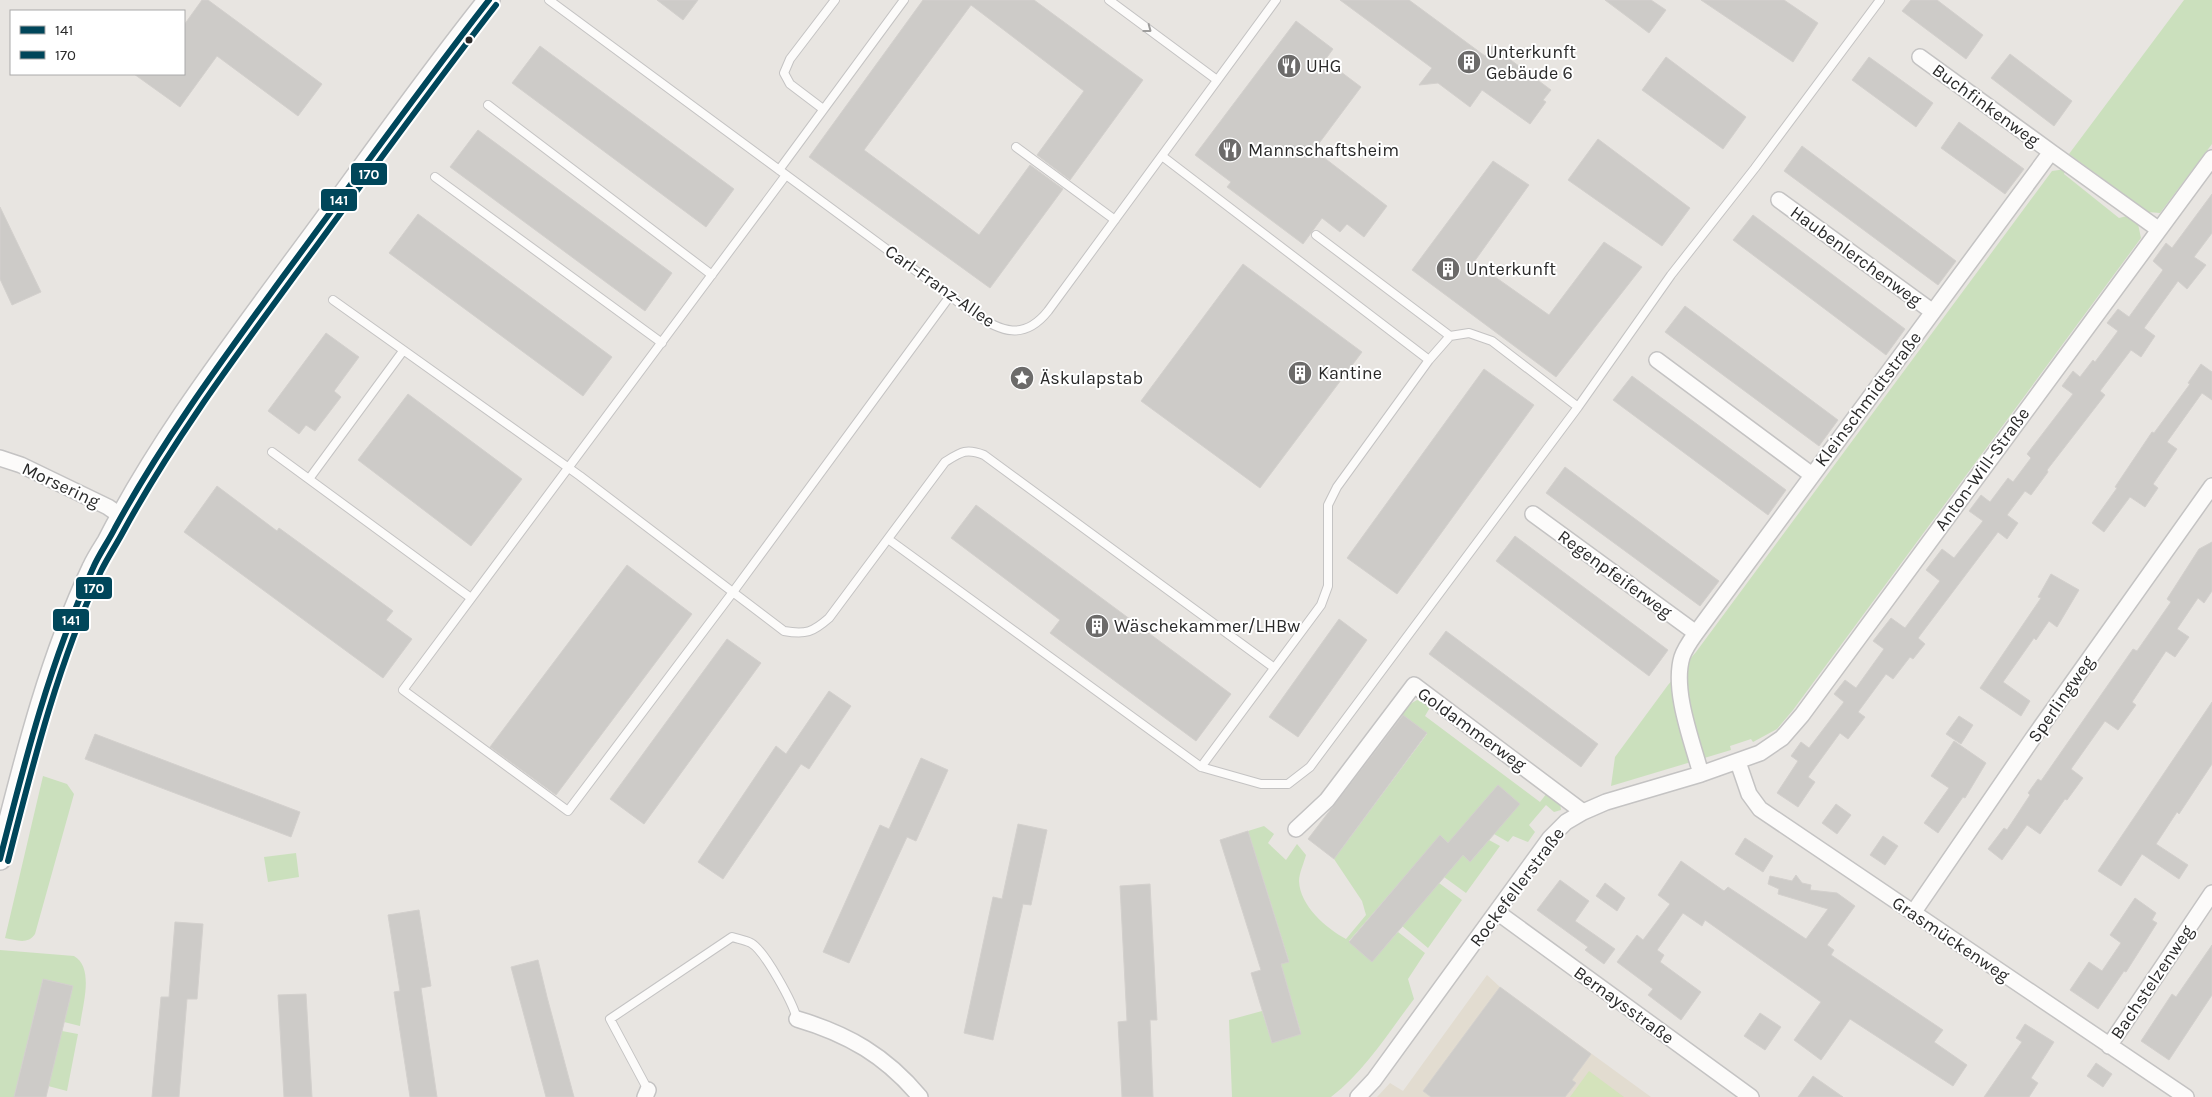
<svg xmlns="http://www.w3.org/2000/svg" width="2212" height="1097" font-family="Karla,sans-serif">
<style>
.education{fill:#e2dcd0}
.green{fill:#cbe0bd}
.pitch{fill:#d4e3bb}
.building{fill:#cdcbc8;stroke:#d3d0cd}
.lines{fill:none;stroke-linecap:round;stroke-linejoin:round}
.lane-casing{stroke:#c4c3c3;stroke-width:10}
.street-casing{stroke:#c4c3c3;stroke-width:18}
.secondary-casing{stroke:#c4c3c3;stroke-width:24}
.lane{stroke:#fcfbfa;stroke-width:8}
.street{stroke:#fcfbfa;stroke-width:15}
.secondary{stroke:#fcfbfa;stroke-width:21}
.bus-1-casing{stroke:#fff;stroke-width:10}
.bus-2-casing{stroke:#fff;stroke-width:10}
.bus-1{stroke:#00465a;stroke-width:6}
.bus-2{stroke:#00465a;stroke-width:6}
.oneway{stroke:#9e9d9c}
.bus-dot{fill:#2a2a2a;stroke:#fff;stroke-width:2}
.labels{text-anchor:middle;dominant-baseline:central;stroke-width:4;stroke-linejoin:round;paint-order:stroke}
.poi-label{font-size:18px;fill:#2a2a2a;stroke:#fff;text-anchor:start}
.street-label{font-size:18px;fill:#2a2a2a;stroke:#fff}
.line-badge{stroke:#fff;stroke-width:2}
.badge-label{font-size:14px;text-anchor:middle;font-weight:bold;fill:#fff}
</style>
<rect width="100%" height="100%" fill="#e8e5e1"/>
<path class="education" d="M1487 975 1500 987 1651 1097H1377L1390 1083 1403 1091Z"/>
<path class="green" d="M2184 0H2212V144L2160 213 2148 212 2069 154Z
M2066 169 2064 174 2119 218 2127 216 2138 224 2141 238 1793 710 1777 729 1753 742 1751 739 1730 746 1731 750 1611 786 1615 757 1668 685 1696 652 2052 171Z
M1417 700 1432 704 1425 716 1540 802 1547 793 1560 803 1561 810 1554 812 1546 805 1529 825 1535 832 1528 842 1513 836 1508 842 1494 834 1448 843 1440 836 1349 941 1372 961 1398 932 1425 953 1408 979 1414 999C1388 1033 1365 1071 1331 1097H1232L1229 1020 1262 1011 1272 1043 1301 1033 1281 964 1289 961 1248 831 1264 826 1274 834 1268 843 1286 860 1297 844 1306 855C1304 863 1299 873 1299 881 1300 906 1326 928 1346 939L1366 915 1362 901 1334 859 1427 734 1401 714 1410 704Z
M43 776 67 784 74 794 35 934C28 945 16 940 5 938Z
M1489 840 1500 846 1466 893 1444 877 1463 855 1471 861Z
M296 853 299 877 268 882 264 857Z
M1439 883 1462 900 1428 948 1402 926Z
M0 950 74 956C95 968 82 1007 80 1026L64 1022 73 986 43 979 14 1097H0Z
M62 1031 78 1034 67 1091 48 1086Z"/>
<path class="pitch" d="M1589 1071 1624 1097H1570Z"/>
<path class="building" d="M202 0H208L322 84 298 116 217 56 180 107 134 74H184V25Z
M657 0H698L683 20Z
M923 0H1034L1143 80 1070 180 1037 155 1084 91 971 5 864 150 979 235 1030 165 1063 189 990 288 809 157Z
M1340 0H1409L1485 56 1492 46 1551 90 1543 100 1546 102 1530 124 1482 90 1470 107 1438 83 1419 85 1432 68Z
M1605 0H1651L1666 10 1649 33Z
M1701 0H1784L1818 23 1793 62Z
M1911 0H1937L1983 35 1966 59 1902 11Z
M1296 21 1333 49 1325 60 1361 87 1314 150 1387 206 1364 237 1347 224 1340 232 1322 218 1303 244 1227 187 1231 182 1195 155Z
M540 46 734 189 706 227 512 83Z
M2010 54 2072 101 2054 126 1991 78Z
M1666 57 1746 117 1723 149 1642 90Z
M1869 57 1933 103 1916 127 1852 80Z
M1959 122 2024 169 2005 194 1941 148Z
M478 130 672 273 645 311 450 167Z
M1598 139 1690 208 1662 246 1568 180Z
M1802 146 1956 261 1938 285 1784 171Z
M1493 161 1529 185 1474 262 1549 315 1604 242 1642 267 1556 377 1412 270Z
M2212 194V233L2194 257 2206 265 2187 289 2178 281 2144 328 2155 336 2141 357 2131 350 2100 391 2105 395 2047 470 2048 472 2031 495 2025 491 2007 515 2018 523 2007 539 1998 532 1918 638 1925 644 1913 659 1910 657 1893 679 1886 674 1858 712 1865 717 1848 739 1840 733 1808 777 1815 782 1798 807 1777 793 1798 761 1791 756 1801 742 1809 748 1844 702 1834 694 1845 680 1856 688 1884 649 1873 641 1891 618 1905 628 1940 581 1926 570 1942 549 1954 558 1983 521 1969 511 1981 495 1990 502 2008 478 2013 482 2031 458 2027 454 2073 394 2062 386 2073 371 2080 377 2093 360 2095 362 2118 331 2107 323 2118 309 2129 317 2163 270 2153 261 2166 243 2172 248Z
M0 207 41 292 12 305 0 279Z
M418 214 612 357 583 396 389 253Z
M1753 215 1905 329 1886 355 1733 240Z
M1243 264 1362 352 1260 488 1141 401Z
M1685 306 1838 420 1819 446 1665 332Z
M326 333 359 357 334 391 341 397 315 431 306 425 299 434 268 411Z
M2201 364 2212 372V400L2202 393 2167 442 2177 449 2153 484 2158 488 2145 507 2130 497 2104 532 2092 523 2117 488 2115 487 2152 432 2154 433 2190 384 2188 383Z
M1484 369 1534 405 1397 594 1347 558Z
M1632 376 1786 490 1768 515 1613 400Z
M408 394 522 479 471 546 358 460Z
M1565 467 1719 581 1700 606 1546 493Z
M217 486 277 531 279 528 393 611 386 620 412 639 383 678 184 532Z
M976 505 1231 694 1196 741 1050 633 1060 620 951 538Z
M1515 536 1668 650 1649 676 1496 561Z
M2212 542V591L2204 603 2198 598 2177 629 2189 637 2175 657 2166 651 2132 702 2136 705 2118 730 2105 721 2071 769 2083 778 2067 800 2065 799 2040 834 2027 825 2002 860 1988 849 2004 828 2007 830 2030 795 2028 793 2038 779 2041 781 2133 649 2137 651 2171 602 2167 599 2199 549Z
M627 565 692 614 556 795 490 747Z
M2051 574 2079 590 2057 627 2049 621 2036 640 2034 638 2003 682 2030 701 2021 716 1980 688 2041 598 2038 597Z
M1339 619 1367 640 1298 737 1269 717Z
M1446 631 1598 744 1581 767 1429 654Z
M727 639 761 663 644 824 610 799Z
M829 691 851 706 809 769 801 764 723 879 698 862 776 746 786 754Z
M2212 702V764L2179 814 2177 812 2156 844 2188 865 2179 879 2142 854 2121 886 2098 871Z
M1403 715 1427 733 1334 859 1308 839Z
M1959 716 1973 725 1961 744 1946 734Z
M95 734 300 812 291 837 85 759Z
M1954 741 1986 763 1965 798 1963 797 1938 833 1924 823 1949 788 1931 776Z
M921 758 948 770 916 841 907 837 849 963 823 952 880 825 889 829Z
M1498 785 1520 804 1470 862 1463 855 1372 962 1349 942 1440 835 1448 843Z
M1836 804 1851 815 1837 834 1822 823Z
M1018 824 1047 830 1031 905 1023 904 993 1040 964 1033 993 897 1002 899Z
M1248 831 1289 962 1281 964 1301 1034 1272 1043 1251 973 1261 970 1220 840Z
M1883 836 1898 846 1885 865 1870 855Z
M1745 838 1773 856 1763 872 1735 854Z
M1681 861 1724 891 1728 887 1806 939 1828 909 1778 894 1779 889 1768 884 1770 876 1792 881 1796 875 1802 883 1811 885 1810 890 1837 893 1855 906 1827 945 1834 950 1831 955 1943 1030 1934 1042 1967 1065 1953 1086 1850 1019 1821 1060 1794 1040 1821 1002 1705 920 1702 926 1683 913 1657 950 1664 955 1660 962 1701 992 1681 1020 1648 995 1653 989 1617 962 1637 935 1643 940 1670 904 1658 895Z
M1560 880 1589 901 1575 921 1615 949 1604 964 1585 950 1588 947 1537 910Z
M1605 883 1625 898 1617 911 1596 896Z
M1150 884 1157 1020H1150L1153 1097H1122L1118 1022 1127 1021 1120 886Z
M2135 898 2156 913 2152 920 2157 923 2126 972 2124 971 2098 1009 2070 990 2089 962 2102 971 2121 943 2110 935Z
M419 910 431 986 421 988 437 1097H410L394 992 400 991 388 915Z
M175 922 203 924 197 999H187L179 1097H152L161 997H169Z
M2212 945V995L2169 1060 2141 1041 2172 994 2176 997Z
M538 960 547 997 574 1097H546L511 967Z
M43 979 73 986 46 1097H14Z
M1500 987 1591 1054 1572 1080 1576 1083 1565 1097H1431L1423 1091Z
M306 994 312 1097H284L278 995Z
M1760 1013 1781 1027 1765 1050 1744 1036Z
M2025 1024 2054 1042 2031 1078 2038 1083 2029 1097H1984L2022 1042 2016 1038Z
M2096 1063 2112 1074 2103 1087 2087 1076Z
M1813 1076 1843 1097H1798Z"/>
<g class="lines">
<g class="lane-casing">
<path id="lane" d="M549 0 973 313C1001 332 1024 341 1048 311L1276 0
M1109 0 1217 80
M488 105 712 275
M823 109 790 84 784 73 790 59 835 0
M1016 147 1115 220
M1162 156 1429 360
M779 170 904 0
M786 175 403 690 568 811 733 592 950 296
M435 177 662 343
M1316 235 1450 336
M333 300 580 476 784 631C806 635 813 632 829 618L945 462C961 452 966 448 984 455L1273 667
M272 452 471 598
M309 479 403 351
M888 539 1201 767 1321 605 1328 586V505L1337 487 1429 360 1450 336 1469 333 1492 341 1578 407
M1201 767 1261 784H1288L1310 767 1578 407 1671 275 1755 168 1880 0
M648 1090 610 1019 732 937C738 939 745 940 751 943 765 951 793 1003 797 1019"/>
</g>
<g class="street-casing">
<path id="street" d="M1920 57 2051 152
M1779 200 1933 312
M1657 360 1812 475
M0 458 21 465 108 507 121 516
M1533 514 1696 633
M1738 762 1749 794 1760 809 2186 1097
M1701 774C1692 741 1672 690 1682 657 1685 648 1691 640 1696 633L2051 152 2158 229
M1296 829 1327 800 1414 685 1583 812
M1497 912 1751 1097
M1913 913 2033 738 2212 486
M797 1019C848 1034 886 1056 920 1097
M2109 1046 2212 893
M645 1097 648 1090
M1358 1097 1374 1080 1550 838 1566 822 1583 812 1606 802 1701 774 1760 753 1782 738 1802 715 2212 158"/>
</g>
<g class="secondary-casing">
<path id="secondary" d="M0 859C25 760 49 661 93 568 97 559 103 550 108 542 159 442 228 352 294 262 359 175 421 85 489 0"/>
</g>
<use href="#lane" class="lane"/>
<use href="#street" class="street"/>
<use href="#secondary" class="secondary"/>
<g class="bus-1-casing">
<path id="bus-1" d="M0 859C25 760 50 661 93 568 99 554 108 542 115 528 163 440 223 359 282 278 351 185 418 91 489 0"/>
</g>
<g class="bus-2-casing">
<path id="bus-2" d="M8 861C33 763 58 663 101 571 108 557 116 545 123 532 172 442 233 360 293 278 360 187 426 95 496 5"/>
</g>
<use href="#bus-1" class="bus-1"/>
<use href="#bus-2" class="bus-2"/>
</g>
<defs><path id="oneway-chevron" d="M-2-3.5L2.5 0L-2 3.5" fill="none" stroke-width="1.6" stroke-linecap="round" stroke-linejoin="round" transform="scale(1.25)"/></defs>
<use class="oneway" href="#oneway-chevron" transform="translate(1148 29) rotate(37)"/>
<defs>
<g id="building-disc" transform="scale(1.25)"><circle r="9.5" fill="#6c6b6a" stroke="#fff"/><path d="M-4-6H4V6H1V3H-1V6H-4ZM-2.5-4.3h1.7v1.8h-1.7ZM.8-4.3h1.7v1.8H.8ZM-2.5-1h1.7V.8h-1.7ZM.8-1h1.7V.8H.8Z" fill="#fff"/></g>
<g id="restaurant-disc" transform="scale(1.25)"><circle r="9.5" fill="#6c6b6a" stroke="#fff"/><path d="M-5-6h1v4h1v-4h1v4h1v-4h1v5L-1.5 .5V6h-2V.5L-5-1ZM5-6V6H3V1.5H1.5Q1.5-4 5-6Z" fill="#fff"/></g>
<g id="sight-disc" transform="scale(1.25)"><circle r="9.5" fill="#6c6b6a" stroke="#fff"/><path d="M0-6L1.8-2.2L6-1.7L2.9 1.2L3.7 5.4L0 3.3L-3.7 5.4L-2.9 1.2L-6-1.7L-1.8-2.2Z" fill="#fff"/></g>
</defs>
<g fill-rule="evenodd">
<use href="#building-disc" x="1469" y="62"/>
<use href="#restaurant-disc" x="1289" y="66"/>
<use href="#restaurant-disc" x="1230" y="150"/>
<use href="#building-disc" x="1448" y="269"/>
<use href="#building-disc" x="1300" y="373"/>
<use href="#sight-disc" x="1022" y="378"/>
<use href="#building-disc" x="1097" y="626"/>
</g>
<circle class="bus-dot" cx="469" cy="40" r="4.5"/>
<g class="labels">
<g class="poi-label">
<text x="1486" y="52">Unterkunft<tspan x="1486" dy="21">Gebäude 6</tspan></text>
<text x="1306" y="66">UHG</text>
<text x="1248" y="150">Mannschaftsheim</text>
<text x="1466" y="269">Unterkunft</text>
<text x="1318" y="373">Kantine</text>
<text x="1040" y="378">Äskulapstab</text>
<text x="1114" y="626">Wäschekammer/LHBw</text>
</g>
<g class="street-label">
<text transform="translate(1986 105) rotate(36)">Buchfinkenweg</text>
<text transform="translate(1856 256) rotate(36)">Haubenlerchenweg</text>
<text transform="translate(940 286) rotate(35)">Carl-Franz-Allee</text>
<text transform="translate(1868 399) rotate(-53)">Kleinschmidtstraße</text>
<text transform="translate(1982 469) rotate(-54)">Anton-Will-Straße</text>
<text transform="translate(61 485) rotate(25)">Morsering</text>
<text transform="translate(1615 574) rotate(36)">Regenpfeiferweg</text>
<text transform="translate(2061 699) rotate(-55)">Sperlingweg</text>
<text transform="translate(1472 729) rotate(36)">Goldammerweg</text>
<text transform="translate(1517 887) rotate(-53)">Rockefellerstraße</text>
<text transform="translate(1951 939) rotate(34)">Grasmückenweg</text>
<text transform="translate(2152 982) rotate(-56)">Bachstelzenweg</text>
<text transform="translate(1624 1005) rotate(36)">Bernaysstraße</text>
</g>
</g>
<g class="line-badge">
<rect x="350" y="162" width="38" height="24" rx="5" fill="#00465a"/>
<rect x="320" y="188" width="38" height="24" rx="5" fill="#00465a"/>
<rect x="75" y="576" width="38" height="24" rx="5" fill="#00465a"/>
<rect x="52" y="608" width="38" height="24" rx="5" fill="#00465a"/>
</g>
<g class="badge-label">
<text x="369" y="179">170</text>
<text x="339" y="205">141</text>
<text x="94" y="593">170</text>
<text x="71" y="625">141</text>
</g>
<rect x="10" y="10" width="175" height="65" fill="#ffffff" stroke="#aaaaaa"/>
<rect x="20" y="26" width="25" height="8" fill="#00465a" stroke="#aaaaaa"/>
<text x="55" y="35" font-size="15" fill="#2a2a2a">141</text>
<rect x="20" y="51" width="25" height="8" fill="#00465a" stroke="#aaaaaa"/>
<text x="55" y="60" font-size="15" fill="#2a2a2a">170</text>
</svg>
